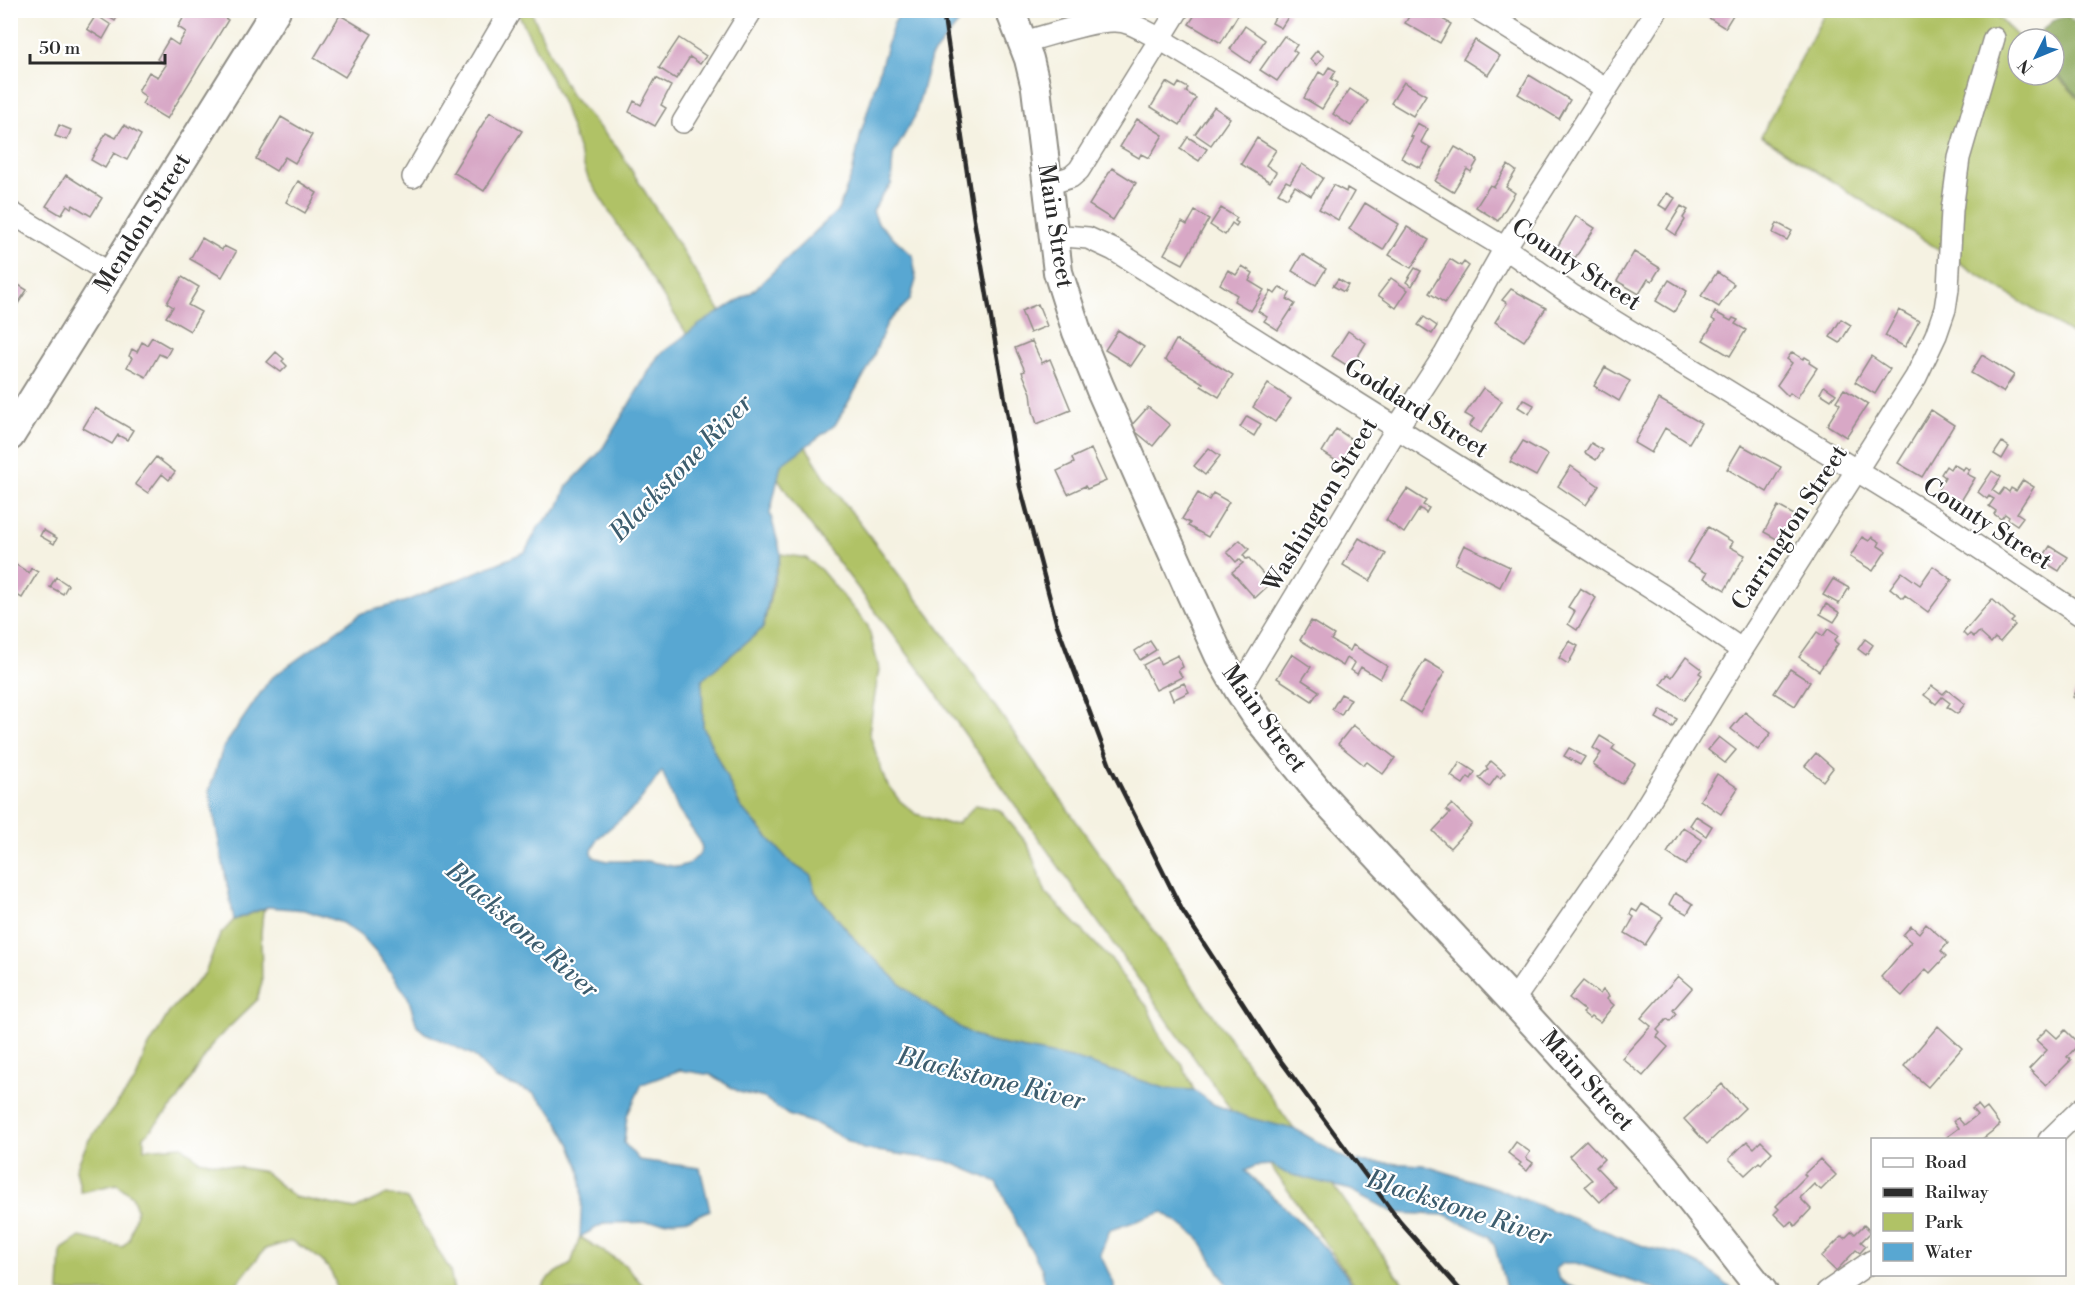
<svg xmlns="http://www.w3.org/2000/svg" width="2093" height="1303" font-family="'Libre Bodoni',serif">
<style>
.green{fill:#b0c266;stroke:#6e7648;stroke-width:1.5}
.forest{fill:#8ca85b;stroke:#5c6a43;stroke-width:1.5}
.water{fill:#58a7d2;stroke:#42697e;stroke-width:1.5;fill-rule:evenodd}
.building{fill:#d8a8c6}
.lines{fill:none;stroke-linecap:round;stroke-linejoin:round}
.street-casing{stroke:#908e86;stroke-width:24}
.secondary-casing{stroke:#908e86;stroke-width:32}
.street{stroke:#fff;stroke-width:21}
.secondary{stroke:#fff;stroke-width:28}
.rail{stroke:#2b2b2b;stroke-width:4.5}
.labels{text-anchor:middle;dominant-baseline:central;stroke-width:4.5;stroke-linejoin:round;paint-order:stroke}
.street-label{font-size:24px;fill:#2b2b2b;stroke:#fff}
.water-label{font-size:26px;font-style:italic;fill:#3d5d6e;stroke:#fff}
</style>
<rect width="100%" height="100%" fill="#fff"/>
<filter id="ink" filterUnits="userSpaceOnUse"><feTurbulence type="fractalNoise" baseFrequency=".0167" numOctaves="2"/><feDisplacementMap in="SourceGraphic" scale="12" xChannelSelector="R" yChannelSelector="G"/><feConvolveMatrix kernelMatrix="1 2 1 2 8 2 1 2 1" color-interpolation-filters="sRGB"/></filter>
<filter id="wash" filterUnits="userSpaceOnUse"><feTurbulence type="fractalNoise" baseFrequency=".008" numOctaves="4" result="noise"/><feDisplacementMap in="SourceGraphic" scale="24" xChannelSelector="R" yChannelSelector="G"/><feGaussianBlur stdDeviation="1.35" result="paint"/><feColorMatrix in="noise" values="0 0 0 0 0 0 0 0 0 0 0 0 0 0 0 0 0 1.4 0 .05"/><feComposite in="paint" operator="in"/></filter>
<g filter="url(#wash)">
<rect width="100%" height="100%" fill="#f5f2e2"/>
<path class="green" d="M517 11H531L555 65 571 95 618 149 825 477 946 637 1409 1292H1360L916 665 795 505 588 178 563 104Z
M1826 11H1992L2020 39H2018V75H2054V73L2082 102V341L1761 136Z
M781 554 806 558 821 570 868 626 879 669 869 732 885 781 899 800 916 814 949 824 958 823 976 805 1000 810 1028 845 1046 893 1115 964 1123 978 1147 1006 1163 1043 1182 1064 1194 1090 1167 1089 1076 1059 985 1041 962 1029 906 989 858 943 815 892 811 876 790 862 740 806 703 727 702 679 763 628Z
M266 908 263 912 261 933 262 982 257 1000 213 1043 178 1100 144 1137V1149L182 1146 199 1160 265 1172 294 1197 355 1209 387 1194 407 1199 450 1270 454 1292H336C337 1266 311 1251 291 1241L265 1249 230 1292H59L61 1250 80 1237 122 1247 129 1240 137 1209 132 1196 117 1184 81 1192 76 1169 88 1141 136 1080 145 1053 170 1011 205 973 220 935 234 920Z
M580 1237 624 1264 649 1292H539L549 1277 571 1264Z"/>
<path class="forest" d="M2067 16 2076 23 2082 22V100L2054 71V39H2032L2057 18Z"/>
<path class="water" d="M901 11H964L961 20 931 57 915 116 893 155 891 185 882 195 873 211 878 223 913 256 916 280 910 300 887 323 869 367 835 425 781 465 770 513 781 554 771 588 763 628 702 680 703 727 740 806 790 862 811 876 815 892 858 943 906 989 962 1029 985 1041 1076 1059 1167 1089 1194 1090 1213 1104 1246 1117 1297 1130 1350 1161 1423 1165 1495 1188 1646 1247 1678 1254 1706 1268 1736 1292H1665L1576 1263H1563L1556 1268C1557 1285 1575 1288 1588 1292H1507L1495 1247 1489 1236 1446 1215 1395 1213 1351 1190 1285 1173 1272 1165 1255 1166 1245 1171C1287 1210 1327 1242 1357 1292H1230L1225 1282 1199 1238 1163 1212 1110 1230 1100 1254 1114 1284V1292H1046L1042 1269 1013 1217 997 1182 947 1161 863 1149 819 1125 788 1115 764 1098 739 1092 711 1075 680 1070 642 1084 627 1116 624 1143 639 1160 700 1168 710 1210 690 1219 663 1222 605 1223 580 1237 582 1192 580 1169 570 1143 552 1112 533 1093 496 1079 473 1055 425 1033 417 1026 408 997 380 957 361 936 342 923 305 910 267 907 234 920 209 791 223 748 270 679 362 613 404 602 525 552 539 526 558 508 567 486 601 451 658 356 700 324 752 292 838 210 852 174 861 133 893 25ZM662 771 678 810 700 841 702 849 698 856 688 864 677 867 647 861H607L593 857 592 851 597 839 636 806Z"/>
<g id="blocks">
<path class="building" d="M98 10H121L115 21Z
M188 10 198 14 200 10H212L228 20 167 119 142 104 146 97 138 91 149 72 158 77 166 65 157 59 169 39 178 45 186 32 178 27Z
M1198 10 1206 11 1241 10 1221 43 1189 24Z
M1279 10H1284L1290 14 1281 28 1272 23Z
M1413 10H1427L1451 24 1440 43 1405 23Z
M1696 10H1736L1725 28Z
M96 15 111 25 103 39 87 29Z
M340 15 372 34 345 77 314 58Z
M1245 26 1265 40 1250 63 1230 49Z
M1284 36 1297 45 1293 50 1297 53 1277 81 1260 70Z
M679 38 706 56 700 64 690 57 676 79 659 68Z
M1475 40 1500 56 1488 75 1463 59Z
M1317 50 1324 56 1317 65 1310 59Z
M1329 67 1336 71 1331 79 1338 83 1322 109 1304 98 1319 72 1324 75Z
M1529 75 1570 100 1559 119 1518 94Z
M656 78 671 86 661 105 666 108 655 126 629 112 634 101 641 105Z
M1166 82 1176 88 1179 83 1188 88 1186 92 1196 98 1180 125 1151 107Z
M1404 82 1426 95 1413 116 1391 103Z
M1350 89 1368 101 1351 126 1333 114Z
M1214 107 1230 118 1211 145 1195 134Z
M490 112 522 131 484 191 453 172Z
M281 117 312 135 295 163 285 157 276 171 256 159Z
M1137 119 1163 135 1149 158 1141 154 1139 158 1120 147Z
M1417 123 1428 129 1421 142 1431 148 1420 168 1401 158 1413 137 1410 136Z
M59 125 71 130 67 140 55 136Z
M124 125 141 135 127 160 114 153 105 168 91 160 106 133 116 138Z
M1188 137 1207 149 1199 161 1180 149Z
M1257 138 1276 150 1266 165 1276 172 1270 182 1241 164Z
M1455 147 1478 160 1471 172 1467 169 1453 192 1435 181Z
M1302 164 1323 178 1311 196 1295 186 1287 198 1278 193 1286 181 1290 183Z
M1508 165 1516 171 1506 187 1515 193 1498 221 1476 207 1490 185 1494 187Z
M1112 168 1136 183 1113 220 1089 205Z
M66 175 102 198 91 216 73 205 71 208 67 205 61 215 46 206Z
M298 181 317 193 305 213 286 202Z
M1333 185 1346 192 1347 188 1354 192 1338 220 1319 209Z
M1667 193 1675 198 1667 210 1659 205Z
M1365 203 1399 224 1383 250 1349 229Z
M1681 206 1688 210 1683 218 1685 220 1676 235 1667 229Z
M1221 208 1237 218 1235 221 1238 223 1236 226 1232 223 1225 235 1210 225Z
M1195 211 1209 219 1183 264 1164 254 1182 222 1187 225Z
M1576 216 1595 228 1575 258 1557 247Z
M1777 223 1792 231 1787 240 1773 233Z
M1407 227 1429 240 1411 268 1389 255Z
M202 238 222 250 224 246 236 252 222 277 190 259Z
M1634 252 1660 268 1652 281 1648 279 1639 294 1617 281Z
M1302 254 1326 269 1316 285 1292 271Z
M1450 259 1461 266 1464 262 1469 266 1445 303 1429 293Z
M1242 266 1253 273 1249 281 1264 290 1251 311 1234 301 1237 295 1220 284 1228 270 1236 275Z
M1415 268 1421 271 1412 286 1406 282Z
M1717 272 1734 284 1719 307 1701 296Z
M182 277 199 287 188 305 201 312 190 331 166 317 173 307 167 303Z
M1391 278 1408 290 1396 308 1378 295Z
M1338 279 1348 285 1344 292 1333 286Z
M10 280 27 290 10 316Z
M1669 280 1687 291 1674 312 1656 301Z
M1280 287 1290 293 1287 299 1295 304 1278 330 1264 321 1267 317 1258 311 1271 291 1275 294Z
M1511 289 1546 308 1524 341 1495 322 1507 303 1502 300Z
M1038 304 1047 326 1030 333 1021 311Z
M1899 310 1919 321 1905 347 1885 336Z
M1715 312 1731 321 1733 318 1738 320 1735 324 1746 330 1730 356 1703 340 1715 321 1712 319Z
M1424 317 1437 326 1432 334 1418 325Z
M1841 319 1851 325 1840 343 1830 337Z
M1118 330 1144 347 1131 366 1105 350Z
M1348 331 1366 343 1351 368 1332 356Z
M152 337 171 348 166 357 159 354 146 377 127 367 132 358 129 356 132 349 137 352 142 342 147 345Z
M1176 340 1233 375 1219 397 1201 386 1203 383 1165 360Z
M1032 341 1042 363 1050 359 1071 410 1037 424 1033 411 1031 393 1022 372 1025 371 1015 348Z
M276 352 284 359 282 361 287 366 281 372 267 362Z
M1792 352 1803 359 1805 357 1810 360 1809 363 1817 368 1797 398 1790 393 1788 396 1777 385 1792 363 1787 359Z
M1982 355 2014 375 2003 392 1971 373Z
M1871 356 1890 369 1875 394 1855 382Z
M1605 367 1630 381 1619 401 1594 386Z
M1268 384 1291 399 1275 422 1253 407Z
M1824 386 1836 394 1831 400 1820 393Z
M1483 388 1502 401 1481 433 1469 426 1474 419 1465 414Z
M1844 389 1868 404 1846 437 1827 425 1840 404 1836 401Z
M1523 399 1534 405 1529 414 1518 407Z
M1659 399 1701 423 1689 443 1665 428 1651 453 1634 443Z
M1148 407 1170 425 1153 446 1130 427Z
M95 408 133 430 127 440 118 435 112 444 83 428Z
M1931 410 1954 425 1922 477 1898 463Z
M1247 416 1261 424 1254 436 1240 427Z
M1336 429 1356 442 1341 464 1322 452Z
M1523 441 1548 455 1536 476 1510 462Z
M2002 442 2009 447 2002 459 1994 454Z
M1591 443 1603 450 1596 460 1585 453Z
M1741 445 1781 467 1767 492 1727 469Z
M1209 448 1220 456 1205 475 1194 466Z
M1091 449 1106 481 1087 489 1085 486 1068 494 1057 471 1074 463 1072 458Z
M156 457 175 472 169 480 162 474 148 493 135 484Z
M1953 464 1963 470 1965 467 1970 469 1967 474 1975 478 1958 506 1936 493 1945 477 1941 474 1946 466 1950 469Z
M1571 466 1599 486 1586 505 1558 486Z
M1992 471 2001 477 1992 490 1999 495 2004 488 2009 492 2011 488 2016 491 2023 480 2034 487 2017 513 2023 517 2017 525 2008 519 2009 517 2005 514 2001 519 1994 514 1996 511 1989 506 1994 499 1989 496 1987 499 1978 492Z
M1407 489 1426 501 1423 505 1429 508 1426 513 1420 508 1404 533 1386 520Z
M1198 493 1209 500 1213 493 1229 502 1208 537 1188 526 1190 523 1182 519Z
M1778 506 1796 516 1782 542 1764 532Z
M1708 527 1733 542 1730 547 1745 555 1725 590 1704 578 1707 573 1687 562Z
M43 530 57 538 54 544 40 536Z
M1862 537 1869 541 1872 537 1880 542 1878 546 1886 551 1873 571 1850 557Z
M1359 538 1386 554 1370 581 1343 565Z
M1240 540 1249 549 1243 555 1246 559 1249 558 1271 583 1255 598 1232 572 1243 563 1239 559 1236 562 1227 552Z
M1464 545 1510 567 1500 587 1455 564Z
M2050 546 2068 557 2059 571 2041 560Z
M10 561 29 573 31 568 38 572 22 598 10 591Z
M1933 566 1952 580 1928 612 1905 595 1903 598 1890 588 1902 572 1920 585Z
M56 577 68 585 63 594 50 587Z
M1833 579 1849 588 1839 604 1823 595Z
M1580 588 1596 598 1577 630 1568 624 1575 611 1568 607Z
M1992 599 2014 619 2011 622 2015 625 2000 642 1995 638 1991 643 1979 632 1974 637 1970 634 1967 637 1963 633Z
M1826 604 1840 613 1834 622 1820 614Z
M1311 621 1334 635 1331 640 1350 651 1353 645 1387 666 1380 679 1361 667 1357 674 1351 670 1355 663 1347 658 1343 666 1300 640Z
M1828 629 1838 636 1834 641 1838 644 1819 671 1799 657 1817 632 1823 636Z
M1865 639 1873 645 1866 655 1858 649Z
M1150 641 1156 650 1140 660 1135 651Z
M1569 641 1578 646 1568 664 1559 658Z
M1292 654 1311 667 1302 680 1319 691 1312 701 1277 678Z
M1178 655 1183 667 1178 670 1182 677 1156 690 1143 665 1158 657 1160 664Z
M1686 657 1702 669 1699 673 1702 675 1685 700 1661 684 1668 674 1672 677Z
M1425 660 1445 672 1420 713 1400 700Z
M1790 669 1810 682 1795 706 1774 693Z
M1184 683 1189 692 1173 700 1169 690Z
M1932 686 1943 694 1947 690 1965 704 1957 714 1947 707 1950 703 1942 697 1936 704 1924 695Z
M2079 686 2082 688V703L2073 697Z
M1341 694 1351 699 1341 715 1332 709Z
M1661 710 1677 719 1672 727 1656 718Z
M1745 712 1771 733 1758 750 1731 729Z
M1353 725 1395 758 1383 774 1367 762 1364 765 1338 744Z
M1600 736 1615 745 1612 749 1635 764 1622 784 1593 765 1601 753 1593 748Z
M1719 737 1736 750 1725 763 1708 750Z
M1569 748 1585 757 1580 765 1564 756Z
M1816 753 1833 768 1823 781 1805 766Z
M1491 761 1505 773 1500 778 1497 776 1489 787 1479 778 1488 769 1486 767Z
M1460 762 1475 772 1471 779 1468 777 1463 784 1451 776Z
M1717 774 1738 788 1721 814 1700 800Z
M1452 804 1472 824 1450 848 1433 831 1450 813 1446 810Z
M1696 816 1712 826 1706 836 1690 825Z
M1683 827 1702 840 1686 865 1667 853Z
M1675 893 1693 904 1687 914 1669 904Z
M1642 904 1663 917 1645 945 1625 933 1634 917 1630 914 1632 909 1637 912Z
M1926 924 1948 943 1941 951 1946 956 1930 973 1926 969 1902 996 1881 977 1911 942 1903 935 1911 926 1919 933Z
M1678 976 1692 988 1673 1010 1676 1014 1670 1021 1667 1019 1657 1030 1660 1033 1657 1037 1668 1047 1643 1076 1622 1058 1651 1026 1641 1018Z
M1583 981 1600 994 1603 990 1609 996 1607 999 1614 1005 1600 1022 1591 1016 1589 1018 1583 1013 1585 1011 1569 998Z
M1938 1026 1962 1048 1928 1087 1904 1066Z
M2047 1029 2057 1038 2065 1030 2079 1044 2067 1057 2071 1060 2046 1085 2029 1069 2047 1050 2036 1040Z
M1722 1084 1745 1108 1707 1144 1684 1119Z
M1978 1105 1983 1111 1987 1108 2000 1125 1981 1140H1949L1947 1137 1959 1128 1954 1121 1958 1118 1964 1125 1977 1115 1972 1109Z
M1586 1140 1604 1159 1596 1167 1615 1187 1600 1202 1585 1186 1592 1180 1569 1156Z
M1747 1141 1754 1148 1761 1141 1772 1152 1761 1164 1759 1162 1745 1175 1729 1159Z
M1516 1142 1530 1152 1526 1158 1533 1163 1527 1171 1519 1165 1521 1163 1508 1153Z
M1820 1159 1836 1175 1821 1190 1814 1184 1800 1198 1811 1209 1795 1226 1791 1221 1786 1226 1774 1214 1779 1209 1776 1206 1806 1176 1804 1174Z
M1864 1225 1871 1232 1861 1242 1866 1246 1860 1253 1856 1250 1836 1271 1821 1257 1842 1236 1845 1238 1852 1231 1855 1234Z"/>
</g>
</g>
<g filter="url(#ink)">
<use href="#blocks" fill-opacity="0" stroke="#908e86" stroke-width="1.5"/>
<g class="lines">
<g class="street-casing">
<path id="street" d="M1479 10 1607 89
M1023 42C1047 36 1092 20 1115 21 1130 21 1142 30 1155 36L1505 248 1573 296 1937 520 2082 616
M683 122 752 10
M413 177 511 10
M1048 184 1071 177 1079 170 1178 10
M10 212 111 274
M1053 235 1088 238 1114 250 1662 595 1742 650
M1239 690 1397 428 1445 354 1505 248 1657 10
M1513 1001 1634 826 1742 650 1916 377 1936 335 1945 309 1948 289 1952 210 1959 158 1994 38
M2049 1140 2082 1108
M1827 1292 1872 1261"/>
</g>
<g class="secondary-casing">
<path id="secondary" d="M1010 10 1029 59 1036 88 1058 272 1077 332 1100 388 1189 589 1219 655 1239 690 1257 717 1320 794 1513 1001 1664 1166 1763 1292
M10 436 276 10"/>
</g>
<use href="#street" class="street"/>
<use href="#secondary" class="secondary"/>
<path class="rail" d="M943 10 975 226 1020 486 1057 625 1110 766 1182 910 1275 1053 1400 1222 1462 1292"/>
</g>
</g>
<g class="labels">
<g class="street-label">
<text transform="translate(143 223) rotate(-58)">Mendon Street</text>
<text transform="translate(1055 226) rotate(81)">Main Street</text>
<text transform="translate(1576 265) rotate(33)">County Street</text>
<text transform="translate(1416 409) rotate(32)">Goddard Street</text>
<text transform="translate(1321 505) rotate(-59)">Washington Street</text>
<text transform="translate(1987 524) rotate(33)">County Street</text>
<text transform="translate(1790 528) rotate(-57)">Carrington Street</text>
<text transform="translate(1264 719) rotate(54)">Main Street</text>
<text transform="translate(1587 1081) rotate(48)">Main Street</text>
</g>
<g class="water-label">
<text transform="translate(681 468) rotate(-46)">Blackstone River</text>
<text transform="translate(522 930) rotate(41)">Blackstone River</text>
<text transform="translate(991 1079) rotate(14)">Blackstone River</text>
<text transform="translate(1459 1208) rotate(18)">Blackstone River</text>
</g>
</g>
<rect width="2093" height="1303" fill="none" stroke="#fff" stroke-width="36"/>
<rect x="1871" y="1138" width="195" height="138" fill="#ffffff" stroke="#aaaaaa" stroke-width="1.5"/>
<rect x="1883" y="1158" width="30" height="9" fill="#ffffff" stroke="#aaaaaa" stroke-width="1.5"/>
<text x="1925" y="1168" font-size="18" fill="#2b2b2b">Road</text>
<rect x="1883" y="1188" width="30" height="9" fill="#2b2b2b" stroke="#aaaaaa" stroke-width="1.5"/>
<text x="1925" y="1198" font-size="18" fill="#2b2b2b">Railway</text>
<rect x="1883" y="1213" width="30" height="18" fill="#b0c266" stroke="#aaaaaa" stroke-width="1.5"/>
<text x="1925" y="1228" font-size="18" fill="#2b2b2b">Park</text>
<rect x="1883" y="1243" width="30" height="18" fill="#58a7d2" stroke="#aaaaaa" stroke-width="1.5"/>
<text x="1925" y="1258" font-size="18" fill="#2b2b2b">Water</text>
<g transform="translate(2036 57) rotate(227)"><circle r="28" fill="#ffffff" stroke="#aaaaaa" stroke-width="1.5"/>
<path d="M0-4.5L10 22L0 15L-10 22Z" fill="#1f6fb2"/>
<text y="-9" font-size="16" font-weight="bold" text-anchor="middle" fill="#2b2b2b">N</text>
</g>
<path d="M30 54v9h135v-9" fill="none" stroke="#2b2b2b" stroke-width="3"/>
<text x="39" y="54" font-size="18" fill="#2b2b2b" stroke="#ffffff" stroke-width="4.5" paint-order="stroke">50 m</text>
</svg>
